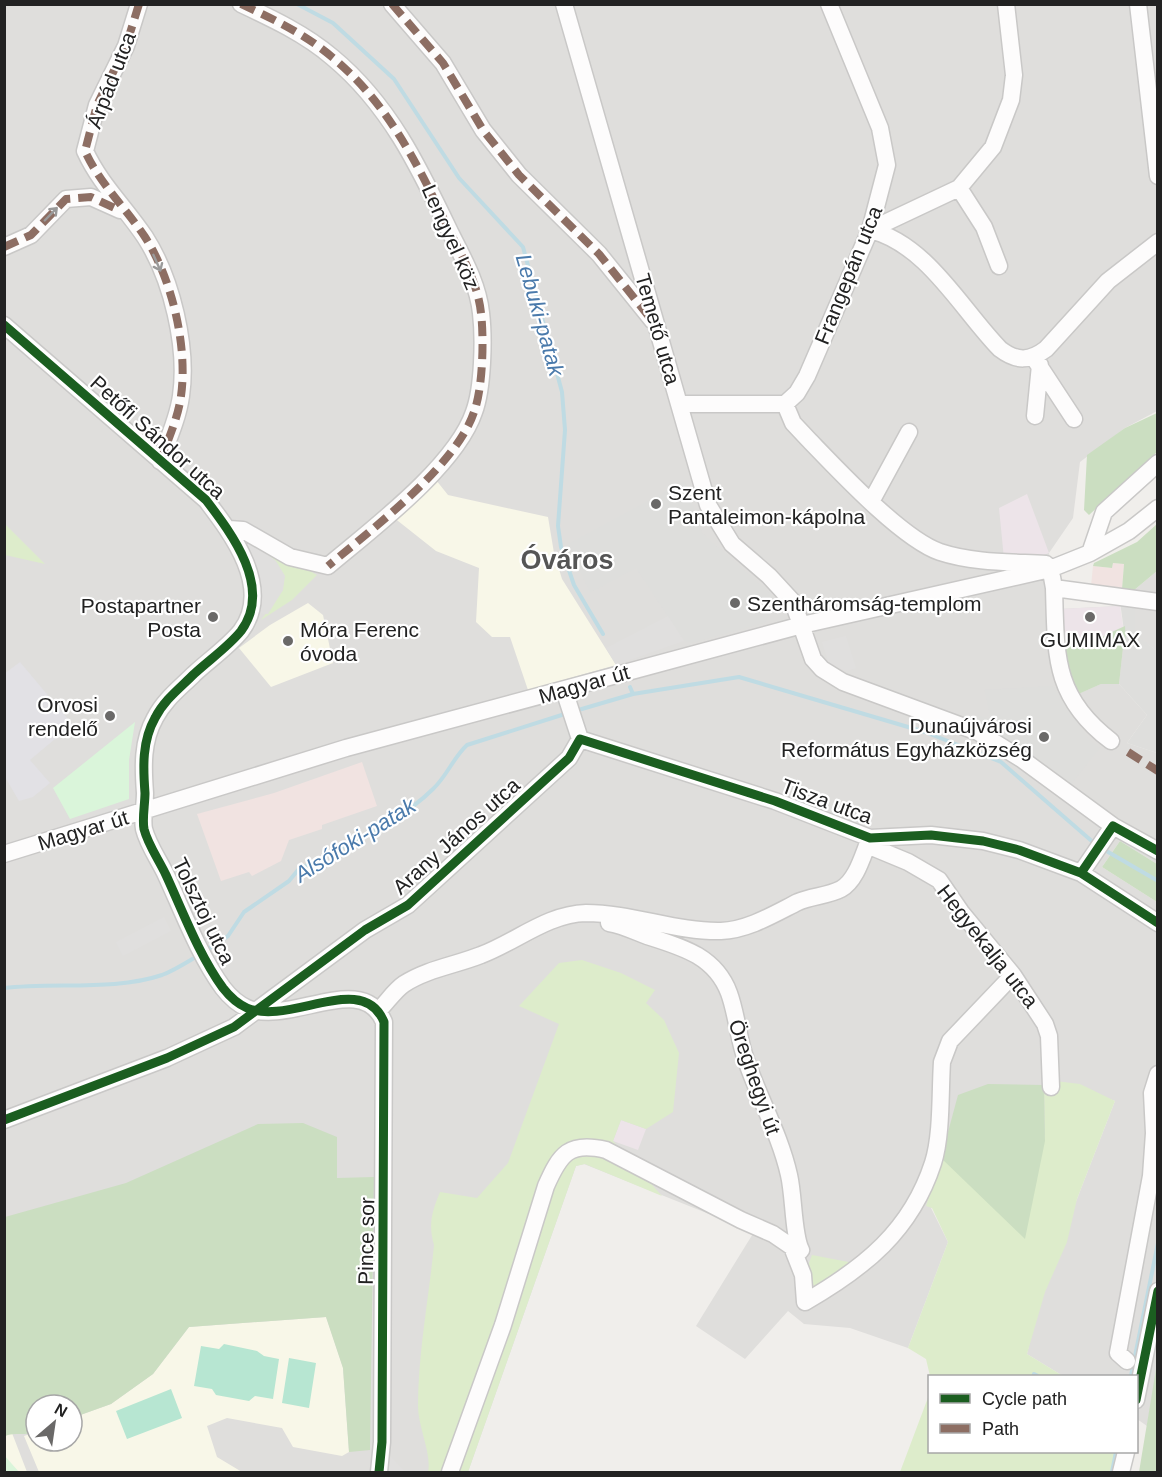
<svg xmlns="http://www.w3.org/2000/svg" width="1162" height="1477" font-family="Arial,sans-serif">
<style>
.residential{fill:#dfdedc;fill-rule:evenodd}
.commercial{fill:#f1e3e1}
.industrial{fill:#ede4e9}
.education{fill:#f8f7e8}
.religious{fill:#dededc}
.grass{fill:#ddeccb}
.forest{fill:#cbdec1}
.park{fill:#daf5da}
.pitch{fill:#b7e6d2}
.parking{fill:#e0dfde}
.plaza{fill:#e2e1e5}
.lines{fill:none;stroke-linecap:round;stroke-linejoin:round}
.stream{stroke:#bfdbe3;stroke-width:4}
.minor-casing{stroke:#c9c8c7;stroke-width:19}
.minor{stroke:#fdfcfc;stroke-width:16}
.quiet{stroke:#8d6e63;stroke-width:8;stroke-dasharray:15 8;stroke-linecap:butt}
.cycleway-casing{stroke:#fff;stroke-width:13}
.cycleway{stroke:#1b5e20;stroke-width:9}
.oneway{stroke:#9a9a9a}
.poi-dot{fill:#6a6968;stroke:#fff;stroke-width:2}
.labels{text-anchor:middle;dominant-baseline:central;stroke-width:4.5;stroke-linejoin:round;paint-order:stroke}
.street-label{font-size:21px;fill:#222;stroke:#fff}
.poi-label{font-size:21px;fill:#222;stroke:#fff;text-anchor:start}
.water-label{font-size:22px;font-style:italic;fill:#4a7aab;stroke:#fff}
.district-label{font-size:27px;font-weight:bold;fill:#555;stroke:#fff}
</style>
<rect width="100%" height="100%" fill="#f0eeeb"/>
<path class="residential" d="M5 5H1157V411L1125 428 1080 462 1073 518 1049 553 1059 609 1120 606 1119 684 1147 715 1127 743 1157 753V864L1120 841 1102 867 1157 902 1158 1363 1147 1426 1137 1419 1136 1376H1063L1027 1354 1035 1318 1077 1199 1115 1101 1104 1097 931 1208 948 1242 908 1348 850 1328 804 1324 788 1311 745 1359 696 1326 754 1232 584 1164 576 1166 468 1472H5ZM36 1405H72V1441H36Z
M1157 571V651L1135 635 1133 591Z"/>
<path class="commercial" d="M1113 563 1124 564 1122 589 1091 586 1093 566 1112 568Z
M362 762 377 806 322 825V829L289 840 281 861 252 876 249 872 221 881 197 814 274 793Z"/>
<path class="industrial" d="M1027 494 1049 553 1028 561 1004 559 999 508Z
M1120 606 1126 645 1119 684H1101L1074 696 1059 609Z
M621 1120 646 1129 638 1150 613 1141Z"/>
<path class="education" d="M436 480 448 495 548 517 554 553 562 579 616 665 528 690 510 637H492L476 622 479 568 436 551 393 517Z
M308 603 323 615 333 663 271 687 239 648 270 625Z
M326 1317 343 1368 349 1452 342 1456 293 1447 282 1428 227 1418 207 1426 217 1457 242 1472H39L24 1436 36 1432V1441H72V1418L111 1404 153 1374 189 1327Z
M12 1433 27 1472H5V1436Z"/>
<path class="religious" d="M685 481 702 533 771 594 773 609 764 623 692 643 684 641 636 568 590 593 568 544Z
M1120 602 1135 604V634L1157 651V753L1127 743 1147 715 1119 684 1123 648 1126 645Z
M1053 686 1089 739 1100 748 1068 788 977 725V715L991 719 984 690Z"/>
<path class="grass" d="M5 524 45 564 5 555Z
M253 539 317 575 292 600 261 620 283 590 263 551Z
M582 960 621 973 655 990 646 1003 664 1020 679 1053 673 1112 646 1129 621 1120 613 1141 662 1196 585 1164 576 1166 468 1472H428C432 1454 418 1427 418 1406 418 1353 429 1297 434 1245 428 1225 432 1211 440 1192L477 1198 508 1163 559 1024 519 1006 559 963Z
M1055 1081 1080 1084 1115 1101 1077 1199 1067 1242 1045 1292 1027 1354 1063 1376H930L926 1359 908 1348 948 1242 932 1208 926 1206 941 1158 1045 1141 1044 1085Z
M812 1255 859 1264 815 1289 807 1268Z
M929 1395 930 1452H1120L1116 1472H900Z"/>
<path class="forest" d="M1157 413V452L1089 515 1084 510 1087 455 1125 428Z
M1157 524V571L1133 591 1122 589 1124 564 1113 563 1112 568 1093 566 1094 563 1137 542Z
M1125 626 1126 645 1123 648 1119 684H1101L1074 696 1061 641 1079 638 1096 644 1105 635Z
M1120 841 1157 864V902L1102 867Z
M988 1084 1044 1085 1045 1141 1025 1239 941 1158 958 1095Z
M303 1123 337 1137V1178L374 1177 370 1450 349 1452 343 1368 326 1317 189 1327 153 1374 111 1404 72 1418V1405H36V1432C25 1436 15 1432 5 1436V1217L126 1183 258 1124Z
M1157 1363V1472H1139Z"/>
<path class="park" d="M135 722 129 760V799L70 819 53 788Z
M4 1455 19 1472H5Z"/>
<path class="pitch" d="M224 1344 257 1351 264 1356 279 1359 273 1399 255 1396 249 1401 216 1395 212 1389 194 1386 201 1346 219 1349Z
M289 1358 316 1363 309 1408 282 1403Z
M171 1389 182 1418 127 1439 116 1411Z"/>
<path class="parking" d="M251 541 276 561 285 576 283 590 268 614 257 613 259 573 246 549Z
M668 616 684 641 616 665 606 648Z
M846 636 856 668 846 671 829 664 822 642Z
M164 917 171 931 123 956 116 942Z
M391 1457 404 1471 414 1472H388Z"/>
<path class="plaza" d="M20 662 78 731 69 738 61 734 30 760 50 783 33 797 19 801 5 777 4 674Z"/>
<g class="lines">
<path class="stream" d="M297 4 333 23 394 79 459 178 523 247 562 392 565 430 558 526 561 547 574 585 603 634
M630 687 633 694 739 677 925 732 1001 762 1094 843
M575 711 633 694
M1103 849 1158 881
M205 951 228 936 244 912 289 881 298 870C342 846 397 825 433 789 447 776 453 758 467 745L568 713
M4 988C54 982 115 991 162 975 175 970 187 962 199 955
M1034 1374 1038 1376
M1131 1376 1158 1243
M1112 1472 1116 1452"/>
<g class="minor-casing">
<path id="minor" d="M139 4 126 46 97 105 85 151C100 184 125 207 145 237 172 279 188 347 181 396 178 418 168 440 160 461
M392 4 443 63 483 130 519 175 599 254 653 321
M564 4 708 505 732 544 769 576 793 602 813 659 822 669 843 682 978 732 1023 760 1113 826 1158 851
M1138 4 1158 176
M959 188 984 227 999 266
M870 230C927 244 961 309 1000 349 1017 362 1030 361 1046 349L1108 281 1158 242
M870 230 959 188 993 147 1011 100 1014 75 1006 4
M4 247 31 235 66 199 91 197 120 210
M4 325 206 500C232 534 273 588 241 631 228 647 209 660 194 674 180 688 164 700 155 718 142 741 143 767 145 793 145 804 142 819 144 829 148 845 159 860 166 875 183 912 199 955 223 988 230 997 238 1004 247 1008 290 1026 363 970 384 1022L382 1442 379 1472
M1034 358 1074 419
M680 404H785L797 393 807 376 870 230 887 165 880 128 829 4
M785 404 793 423 808 439C838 470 902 539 940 552 973 563 1012 562 1046 564
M1035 416 1040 365
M872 500 909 432
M229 529 243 530 290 557 328 566C372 529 456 466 474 412 483 388 484 338 481 313 478 284 463 258 450 232 419 167 389 104 332 57 305 34 273 19 241 4
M1090 553 1104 512 1158 463
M1052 577 1054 588 1158 602
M1054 588C1056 655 1053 697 1111 741
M564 690 580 739
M580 739 775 801 870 838 931 835 983 841 1019 850 1081 873 1158 923
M867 845 908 862 939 880 961 912 1013 975 1045 1024 1049 1036 1051 1087
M4 854 346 748 802 625 1050 569 1090 553 1129 531 1158 508
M1081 873 1113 826
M609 923C622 925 634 931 647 936 682 947 715 956 729 993 737 1015 738 1038 746 1060 759 1098 780 1135 789 1175 794 1196 793 1235 801 1250L797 1254
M379 1010C387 1002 395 990 404 984 427 969 456 965 481 955 516 942 547 914 586 913 632 913 676 932 721 931 748 930 774 914 798 902 811 896 828 896 841 889 857 880 863 854 870 838
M4 1120 167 1058 234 1027 365 930 408 905 569 758 580 739
M792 1247 803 1275 805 1302
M805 1302C864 1268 911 1231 933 1163 942 1135 940 1092 942 1062L950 1041 1013 975
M1127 1361 1118 1353 1151 1176 1154 1133 1152 1093 1158 1074
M1136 1400 1158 1291
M450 1472 503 1325 546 1186C560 1154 569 1141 606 1150L741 1220 773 1234 792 1247
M1121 1472 1126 1452"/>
</g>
<use href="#minor" class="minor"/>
<path class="quiet" d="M139 4 126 46 97 105 85 151C100 184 125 207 145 237 172 279 188 347 181 396 178 418 168 440 160 461
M241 4C273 19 305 34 332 57 389 104 419 167 450 232 463 258 478 284 481 313 484 338 483 388 474 412 456 466 372 529 328 566
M392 4 443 63 483 130 519 175 599 254 659 329
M4 247 31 235 66 199 91 197 121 211
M1128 752 1158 771"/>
<g class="cycleway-casing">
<path id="cycleway" d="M4 325 206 500C232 534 273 588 241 631 228 647 209 660 194 674 180 688 164 700 155 718 142 741 143 767 145 793 145 804 142 819 144 829 148 845 159 860 166 875 183 912 199 955 223 988 230 997 238 1004 247 1008 290 1026 363 970 384 1022L382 1442 379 1472
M1081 873 1113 826 1158 851
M4 1120 167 1058 234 1027 365 930 408 905 569 758 580 739 775 801 870 838 931 835 983 841 1019 850 1081 873 1158 923
M1136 1400 1158 1291"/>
</g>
<use href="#cycleway" class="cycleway"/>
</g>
<defs><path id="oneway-shaft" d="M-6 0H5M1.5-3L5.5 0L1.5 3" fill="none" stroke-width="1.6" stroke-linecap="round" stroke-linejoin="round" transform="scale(1.5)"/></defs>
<g class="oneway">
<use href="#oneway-shaft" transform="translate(51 214) rotate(-46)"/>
<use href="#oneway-shaft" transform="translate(157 263) rotate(66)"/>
</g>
<g class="poi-dot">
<circle cx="656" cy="504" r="6"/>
<circle cx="735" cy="603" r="6"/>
<circle cx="213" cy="617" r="6"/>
<circle cx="1090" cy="617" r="6"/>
<circle cx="288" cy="641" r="6"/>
<circle cx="110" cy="716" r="6"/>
<circle cx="1044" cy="737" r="6"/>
</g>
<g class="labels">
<g class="street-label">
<text transform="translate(111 80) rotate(-69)">Árpád utca</text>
<text transform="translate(451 237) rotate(66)">Lengyel köz</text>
<text transform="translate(848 275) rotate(-68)">Frangepán utca</text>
<text transform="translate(658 329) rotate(74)">Temető utca</text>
<text transform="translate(158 437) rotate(42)">Petőfi Sándor utca</text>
<text transform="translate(584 684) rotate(-16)">Magyar út</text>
<text transform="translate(827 801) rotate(20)">Tisza utca</text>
<text transform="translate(83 830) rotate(-17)">Magyar út</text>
<text transform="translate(456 836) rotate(-42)">Arany János utca</text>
<text transform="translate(204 911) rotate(64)">Tolsztoj utca</text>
<text transform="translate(988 946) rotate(52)">Hegyekalja utca</text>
<text transform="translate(755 1077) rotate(71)">Öreghegyi út</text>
<text transform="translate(366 1241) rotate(-89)">Pince sor</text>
</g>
<g class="poi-label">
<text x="668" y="492">Szent<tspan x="668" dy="24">Pantaleimon-kápolna</tspan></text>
<text x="747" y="603">Szentháromság-templom</text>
<text x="201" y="605" text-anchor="end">Postapartner<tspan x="201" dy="24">Posta</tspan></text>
<text x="300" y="629">Móra Ferenc<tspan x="300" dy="24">óvoda</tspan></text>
<text x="1090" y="639" text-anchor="middle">GUMIMAX</text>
<text x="98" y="704" text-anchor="end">Orvosi<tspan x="98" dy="24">rendelő</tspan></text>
<text x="1032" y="725" text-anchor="end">Dunaújvárosi<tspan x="1032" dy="24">Református Egyházközség</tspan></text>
</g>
<g class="water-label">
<text transform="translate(540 315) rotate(74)">Lebuki-patak</text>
<text transform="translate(355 840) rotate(-32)">Alsófoki-patak</text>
</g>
<g class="district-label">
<text x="567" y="560">Óváros</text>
</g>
</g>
<rect width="1162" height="1477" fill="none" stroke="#222222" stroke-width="12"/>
<rect x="928" y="1375" width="210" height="78" fill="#ffffff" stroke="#a7a7a7" stroke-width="1.5"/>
<rect x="940" y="1394" width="30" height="9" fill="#1b5e20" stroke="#a7a7a7" stroke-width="1.5"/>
<text x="982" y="1405" font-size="18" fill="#222222">Cycle path</text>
<rect x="940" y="1424" width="30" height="9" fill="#8d6e63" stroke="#a7a7a7" stroke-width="1.5"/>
<text x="982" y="1435" font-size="18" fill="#222222">Path</text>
<g transform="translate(54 1423) rotate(29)"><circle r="28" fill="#ffffff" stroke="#a7a7a7" stroke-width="1.5"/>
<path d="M0-4.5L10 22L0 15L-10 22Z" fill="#6a6968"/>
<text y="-9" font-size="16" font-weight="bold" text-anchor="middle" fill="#222222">N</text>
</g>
</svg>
